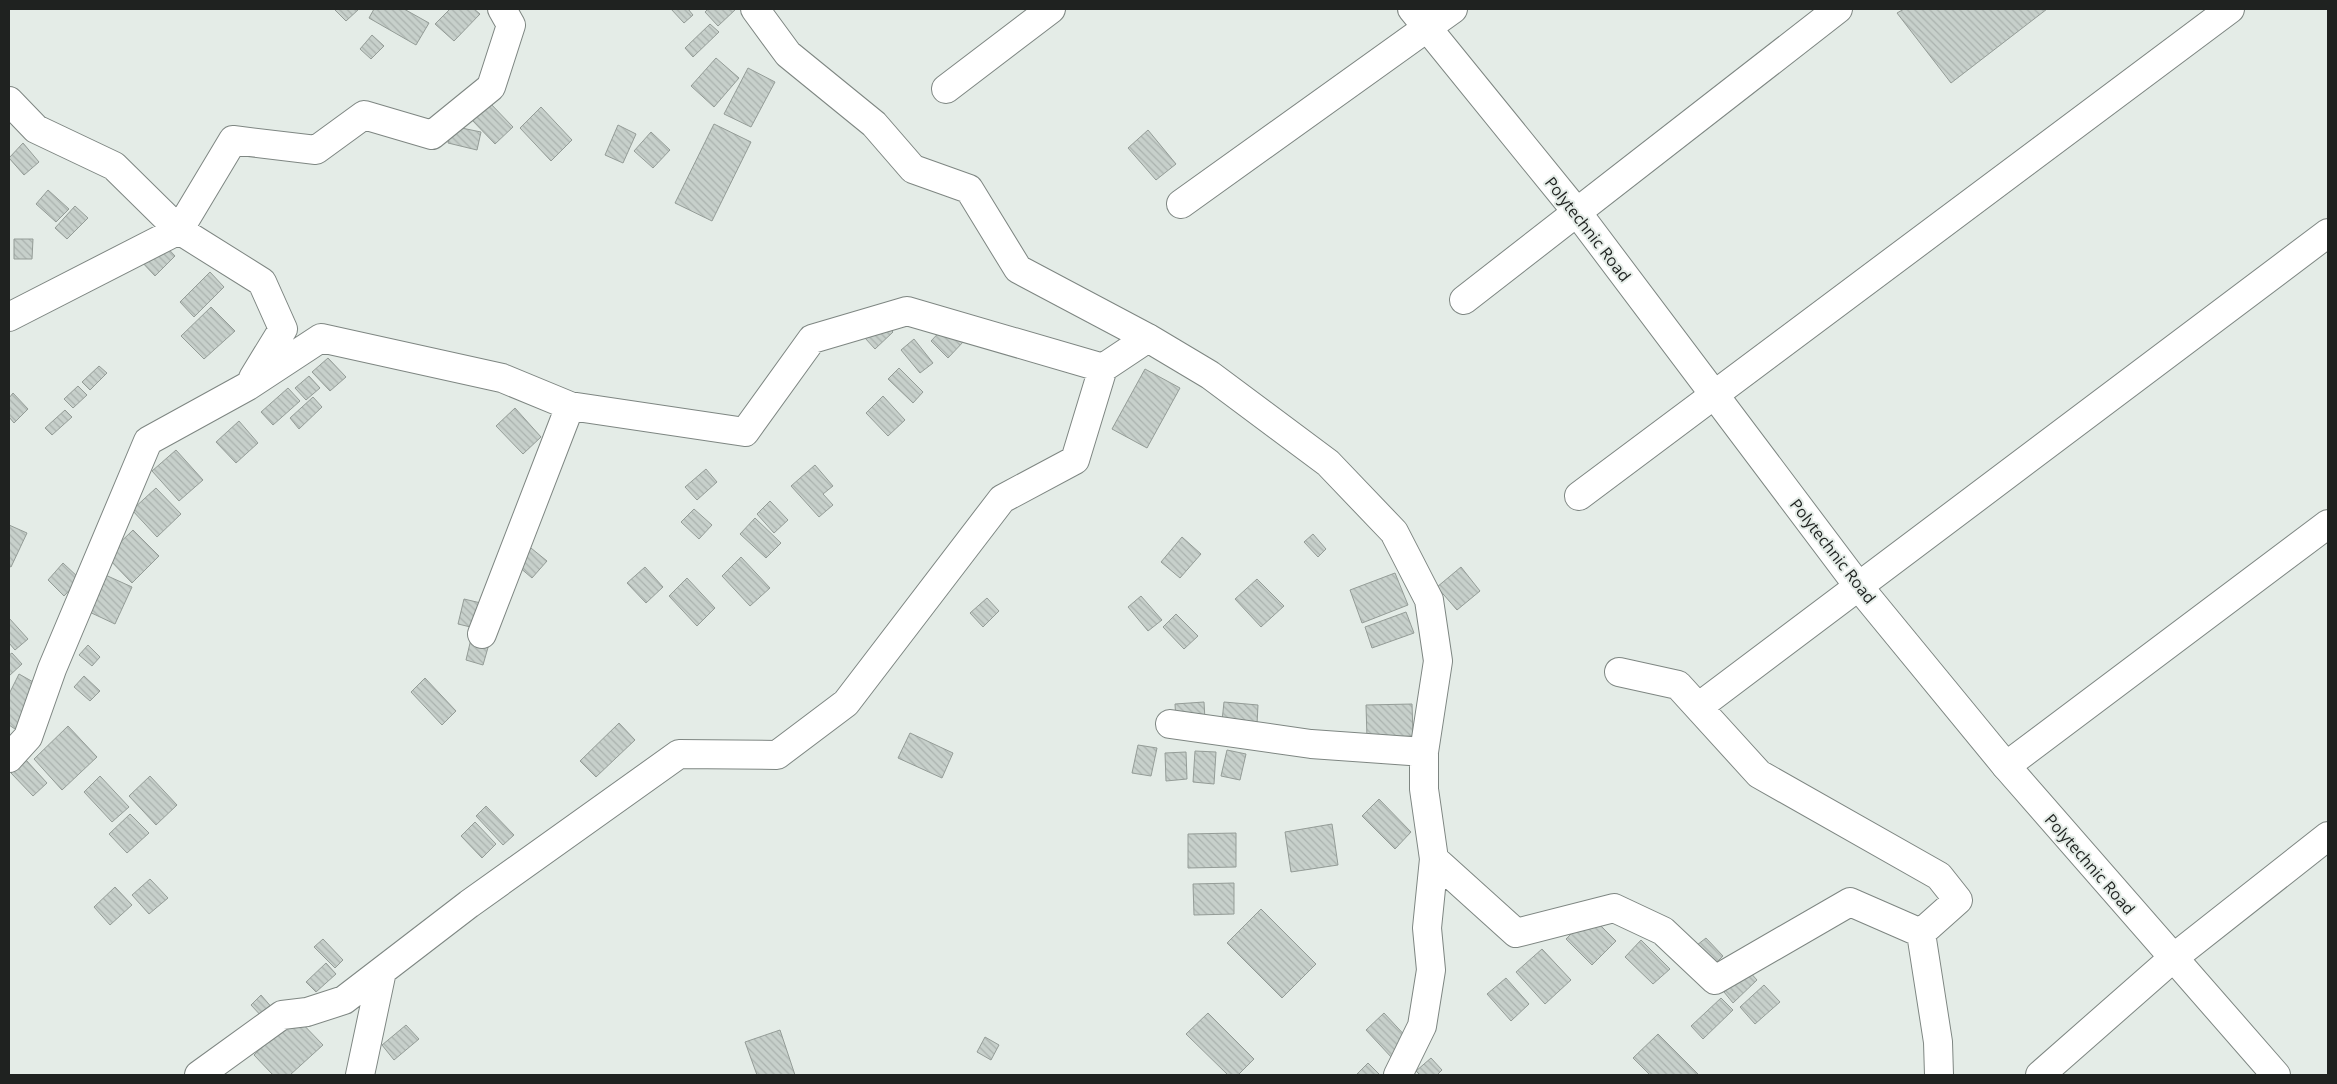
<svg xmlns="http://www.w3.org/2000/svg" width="2337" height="1084" font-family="'Open Sans',sans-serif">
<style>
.building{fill:url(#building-back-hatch);stroke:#949c97}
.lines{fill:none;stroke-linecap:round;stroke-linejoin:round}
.street-casing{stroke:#7e8682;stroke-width:30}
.secondary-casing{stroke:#7e8682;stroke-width:30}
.street{stroke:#fff;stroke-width:28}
.secondary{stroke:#fff;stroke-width:28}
.labels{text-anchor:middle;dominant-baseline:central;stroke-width:4;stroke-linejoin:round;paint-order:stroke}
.street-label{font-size:16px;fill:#1f2220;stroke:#e4ece7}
</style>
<defs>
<pattern id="building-back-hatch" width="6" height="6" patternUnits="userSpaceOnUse" patternTransform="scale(1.25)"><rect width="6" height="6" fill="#c7d0cb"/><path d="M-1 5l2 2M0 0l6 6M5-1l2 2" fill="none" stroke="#aab2ae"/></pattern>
</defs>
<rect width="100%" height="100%" fill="#e4ece7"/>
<path class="building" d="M334 9H359L346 21Z
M374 9H404L429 23 416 45 369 18Z
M450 9H474L480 14 454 41 435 24Z
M671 9H688L693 15 684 23Z
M708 9H736L718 26 705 12Z
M1904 9H2047L1951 83 1897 13Z
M710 24 719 32 693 57 685 48Z
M372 35 384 46 371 59 360 49Z
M716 58 739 78 714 107 691 86Z
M748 68 775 82 751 127 724 114Z
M489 102 513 127 495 144 471 119Z
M541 107 572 140 551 161 520 128Z
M714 124 751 142 712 221 675 203Z
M618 125 636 134 623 163 605 155Z
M452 126 481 132 477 150 448 143Z
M1148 130 1176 164 1156 180 1128 148Z
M651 132 670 150 653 168 634 151Z
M23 143 39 162 24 175 9 158Z
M48 190 69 209 56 222 36 204Z
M75 206 88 218 67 239 55 228Z
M14 239H33L32 259H14Z
M160 240 175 256 155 276 140 260Z
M210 272 224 287 194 317 180 302Z
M211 307 235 331 204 359 181 336Z
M883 321 893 332 875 349 865 338Z
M947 324 964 341 948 358 931 341Z
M914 339 933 363 920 373 901 350Z
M328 358 346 377 330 391 312 372Z
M99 366 107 373 90 390 82 382Z
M899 368 923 392 913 403 888 379Z
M1145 369 1180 388 1147 448 1112 429Z
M309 376 320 388 306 400 295 388Z
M78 386 87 395 73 408 64 399Z
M288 388 300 401 273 425 261 412Z
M13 393 28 409 14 423 9 417V398Z
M883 396 905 420 888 436 866 413Z
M313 397 322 407 299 429 290 418Z
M515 408 541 437 523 454 496 426Z
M65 410 72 417 52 435 45 428Z
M239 421 258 443 236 463 216 442Z
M176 450 203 480 179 501 152 471Z
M815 465 833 486 823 494 833 505 819 517 791 486Z
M706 469 717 482 697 500 685 487Z
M156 488 181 514 157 537 132 510Z
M770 501 788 520 774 533 757 514Z
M694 509 712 525 699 539 681 522Z
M755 518 781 543 766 558 740 534Z
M9 525 27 533 11 567 9 566Z
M133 530 159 556 132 583 106 556Z
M1313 534 1326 549 1318 557 1304 542Z
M1182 537 1201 554 1180 578 1161 562Z
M526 544 547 561 532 578 512 561Z
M741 557 770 588 750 606 722 576Z
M63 563 80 579 64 596 48 580Z
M645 567 663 587 646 603 627 583Z
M1461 567 1480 591 1457 610 1437 587Z
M101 573 132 587 115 624 83 609Z
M1395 573 1408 605 1362 623 1350 590Z
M687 578 715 608 697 626 669 596Z
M1257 579 1284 606 1261 627 1235 599Z
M1141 596 1162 620 1148 631 1128 607Z
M987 598 999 611 983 627 970 613Z
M464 599 485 604 479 629 458 624Z
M1406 612 1414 633 1372 648 1365 627Z
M1176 614 1198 636 1184 649 1163 627Z
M9 618 28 639 15 650 9 643Z
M471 639 489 644 483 665 466 660Z
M88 645 100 657 92 666 79 655Z
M12 653 22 664 9 676V655Z
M19 674 42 687 18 731 9 725V694Z
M84 676 100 691 90 701 74 687Z
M425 678 456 711 442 725 411 692Z
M1204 702 1205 720 1176 722 1175 704Z
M1224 702 1258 705 1257 724 1222 721Z
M1412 704 1413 736 1367 738 1366 705Z
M619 723 635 740 596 777 580 761Z
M68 726 97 757 62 790 34 759Z
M910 733 953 753 942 778 898 758Z
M1138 745 1157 748 1151 776 1132 773Z
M1227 750 1246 754 1240 780 1221 776Z
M1195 751 1216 752 1214 784 1193 782Z
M1186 752 1187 779 1166 781 1165 753Z
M26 760 47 783 33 796 11 773Z
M100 776 129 807 112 822 84 792Z
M150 776 177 805 156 825 129 796Z
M1379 799 1411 832 1395 849 1362 816Z
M486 806 514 835 503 845 476 816Z
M130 814 149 833 127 853 109 834Z
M475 822 496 844 482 858 461 836Z
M1332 824 1338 865 1291 872 1285 832Z
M1236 833V867L1188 868V834Z
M150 879 168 898 149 914 132 895Z
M1234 883V914L1194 915 1193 884Z
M115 887 132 905 110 925 94 907Z
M1261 909 1316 964 1282 998 1227 943Z
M1590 915 1616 941 1592 965 1566 939Z
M1706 938 1723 956 1715 964 1697 945Z
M323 939 343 960 335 968 314 947Z
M1641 940 1670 969 1653 984 1625 957Z
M1542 949 1571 980 1545 1004 1516 972Z
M326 963 336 974 316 992 306 982Z
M1748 970 1757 980 1733 1003 1724 992Z
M1506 978 1529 1004 1511 1021 1487 994Z
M1764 985 1780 1002 1755 1024 1740 1007Z
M261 995 274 1010 264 1019 251 1005Z
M1721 998 1733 1010 1703 1039 1691 1026Z
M1208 1013 1254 1059 1238 1075H1228L1186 1034Z
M1384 1013 1410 1041 1392 1058 1366 1030Z
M295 1016 323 1045 290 1075H273L254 1055Z
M406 1025 419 1039 394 1060 382 1045Z
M780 1030 795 1075H757L745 1042Z
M1658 1034 1699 1075H1650L1633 1058Z
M985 1037 999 1045 991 1060 977 1052Z
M1431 1058 1442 1070 1437 1075H1420L1416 1071Z
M1368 1063 1380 1075H1356Z"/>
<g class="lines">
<g class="street-casing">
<path id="street" d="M755 9 788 54 874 124 913 169 969 189 1018 269 1148 338 1210 375 1328 463 1394 532 1429 600 1438 661 1424 752
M946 89 1051 9
M9 101 36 129 114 166 179 230 262 282 283 329 253 378
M1181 204 1453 9
M1464 300 1838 9
M9 317 179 230 233 140 316 150 364 115 432 135 491 87 511 25 502 9
M1579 496 2230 9
M482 634 570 406
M1619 672 1678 685 1759 774 1939 876 1958 900 1921 933
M1709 699 2328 233
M1170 724 1311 744 1424 752V789L1434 859 1427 928 1431 970 1422 1026 1398 1075
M9 758 28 737 52 669 148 441 248 386 321 338 502 378 570 406 745 432 812 339 907 311 1103 368
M2006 766 2328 524
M1434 859 1516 933 1614 908 1663 931 1715 980 1850 902 1921 933 1938 1042 1939 1075
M199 1075 282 1015 307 1012 344 1000 469 904 679 754 777 755 846 703 1002 499 1075 460 1103 368 1148 338
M360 1075 382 971
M2040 1075 2172 959 2328 836"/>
</g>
<g class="secondary-casing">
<path id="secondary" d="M1412 9 1576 211 1859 587 2006 766 2276 1075"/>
</g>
<use href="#street" class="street"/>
<use href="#secondary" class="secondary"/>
</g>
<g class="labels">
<g class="street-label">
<text transform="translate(1588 229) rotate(52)">Polytechnic Road</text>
<text transform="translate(1833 551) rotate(52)">Polytechnic Road</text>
<text transform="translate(2090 864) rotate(49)">Polytechnic Road</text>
</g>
</g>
<rect width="2337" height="1084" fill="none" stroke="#1f2220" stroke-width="20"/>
</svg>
